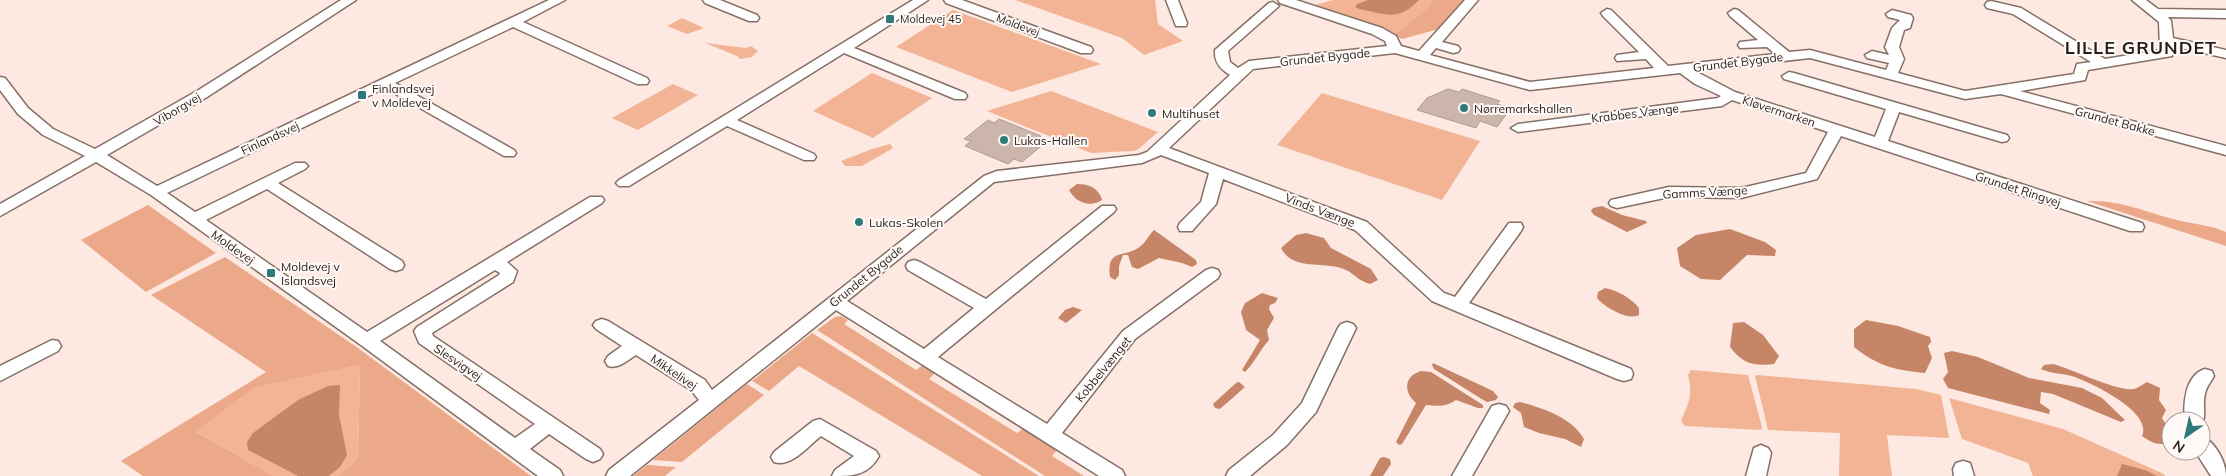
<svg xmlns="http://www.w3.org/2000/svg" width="2226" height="476" font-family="Mulish,sans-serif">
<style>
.green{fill:#f3b395}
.forest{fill:#eca98a}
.water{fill:#c58566}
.building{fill:#ccb5aa;stroke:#b19b90}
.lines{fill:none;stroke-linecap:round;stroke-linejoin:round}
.minor-casing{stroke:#857066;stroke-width:3}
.minor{fill:#fff;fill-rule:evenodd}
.poi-dot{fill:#2f797a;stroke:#fffaf8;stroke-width:2}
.labels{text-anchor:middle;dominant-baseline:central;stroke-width:4;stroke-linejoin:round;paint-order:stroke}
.far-poi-label{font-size:11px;fill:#281f1b;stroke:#fffaf8;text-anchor:start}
.far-street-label{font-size:11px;fill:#281f1b;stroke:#fffaf8}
.street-label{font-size:12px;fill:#281f1b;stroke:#fffaf8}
.poi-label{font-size:12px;fill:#281f1b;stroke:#fffaf8;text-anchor:start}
.district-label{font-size:18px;font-weight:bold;letter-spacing:1px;fill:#281f1b;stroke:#fffaf8}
</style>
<rect width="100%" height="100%" fill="#fde9e1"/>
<path class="green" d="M1015 0H1155L1158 24 1183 41 1144 55 1122 38Z
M1333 0H1433L1423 12 1393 35 1315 5Z
M953 10 1101 64 1012 92 896 47Z
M682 18 704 28 687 34 667 26Z
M705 43 746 48 751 46 758 51 752 57 740 59 737 56Z
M872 73 932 98 873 138 813 111Z
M673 84 698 95 638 130 612 118Z
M1051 91 1158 132 1137 150 1133 151 1091 153 987 111Z
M1322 93 1480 141 1442 200 1277 145Z
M890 144 893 148 862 166H845L841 161 872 149Z
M360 365 358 458 337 476H274L196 432 254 388Z
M1691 370 1748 375 1762 427 1761 430 1685 426 1681 421C1689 402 1693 395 1688 375Z
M1757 375 1916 389 1941 395 1949 438 1887 435 1892 476H1839L1840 433 1768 430 1755 376Z
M1949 398 2063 429 2164 474 2165 476H2033L2028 463 1962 439Z"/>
<path class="forest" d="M1433 0H1466L1439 29 1402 39 1393 35 1423 12Z
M2087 201C2122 200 2145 212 2177 220 2193 224 2211 225 2226 232V246Z
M148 205 216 253 146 292 81 240Z
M225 257 358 348 531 476H337L358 458 360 365 254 388 196 432 274 476H143L121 461 266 372 151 295Z
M841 316 848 320 844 324 916 370 923 365 935 373 929 379 1017 433 1024 428 1058 449 1052 456 1084 476H1045L817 330 835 317Z
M812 333 1039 476H982L799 366 769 391 752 381Z
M747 384 764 395 682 462 653 460Z
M647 465 676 467 665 476H633Z"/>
<path class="water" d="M1368 0H1419C1398 22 1386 14 1359 9L1355 7 1357 4Z
M1077 184C1089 184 1099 188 1102 200 1090 208 1075 202 1069 190Z
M1602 206 1622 215 1646 221 1647 223 1627 232 1594 215 1591 211 1593 208Z
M1730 229 1765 242 1776 250 1775 256 1747 255 1720 280 1701 279 1680 266 1677 248 1696 235Z
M1154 230 1196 260 1197 264 1192 267 1182 263 1159 258 1138 269 1132 267 1128 255H1123L1119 266V275L1115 280 1110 277C1106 248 1124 258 1138 248 1145 244 1148 236 1154 230Z
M1306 233 1324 238 1331 248 1371 269 1378 280 1370 284C1357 280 1356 275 1346 270 1325 260 1293 272 1281 248L1296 235Z
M1605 288C1618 291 1630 297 1639 308V315C1628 321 1604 307 1597 298L1598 292Z
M1262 293 1278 298 1275 303 1270 305 1269 309 1274 318 1267 330 1269 340C1260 350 1255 362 1245 372L1242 370 1260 340 1246 330 1241 312 1245 303Z
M1073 307 1082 310 1066 323 1058 318 1065 310Z
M1866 320 1898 326 1930 337 1931 342 1928 346 1932 358 1925 373C1894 370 1878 366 1854 347V329Z
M1744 322 1763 335 1779 356 1774 364C1753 366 1743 364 1730 347L1733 323Z
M1952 351 1978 357 2029 378 2082 388 2102 398 2125 420 2121 422 2053 394 2041 392 2040 403 2050 410 2049 414 1948 388 1943 379 1948 372 1944 353Z
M1433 363 1493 391 1498 397 1496 400 1487 402 1480 398 1434 369 1432 365Z
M2053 364C2072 369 2118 392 2133 389 2137 389 2143 384 2147 382L2160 388 2159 400 2166 410 2162 418 2169 429 2168 443C2157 446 2151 442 2142 436 2153 412 2093 384 2075 377 2064 373 2051 374 2041 369L2044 365Z
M1421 371 1431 372 1483 405V408H1478L1456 400C1446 407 1439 406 1426 405L1402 444 1399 445 1396 442 1416 403C1403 392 1404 376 1421 371Z
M1239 382 1245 387 1220 409 1215 408 1213 404 1236 383Z
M340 385 339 415 347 455 340 467 329 476H298L248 450 247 442 253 433 298 400 328 386Z
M1520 402C1543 408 1572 418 1584 439L1581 447 1565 439 1539 433 1524 427 1521 413 1513 407 1515 403Z
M1384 457 1390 459 1391 464 1383 476H1370L1380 458Z
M2122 464 2145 470 2157 476H2117Z"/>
<path class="building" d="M1448 89 1459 92 1462 89 1500 101 1497 104 1511 108 1497 127 1480 121 1476 128 1417 110 1427 98Z
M999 119 1041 136 1037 140 1045 143 1022 162 1014 159 1008 164 965 146 971 141 964 139 988 120 994 123Z"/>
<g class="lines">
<g class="minor-casing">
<path id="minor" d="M341 0H356L207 97 107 155 157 186 549 0H565L523 22 647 78 649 81 647 84H637L513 27 395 83 514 150 516 153 514 156H504L385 88 167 193 195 212 295 163H305L308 166 305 169 278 183 402 261 404 265 402 269 396 271 390 269 267 189 206 220 367 332 590 197H602L604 200 602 203 507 262 517 271 513 282 432 333 433 336 600 449 603 454 600 459 593 462 586 459 549 434 530 449 560 470 563 476H538L361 345 151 195 96 162 0 216V204L85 156 43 135 18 114 0 90V77L5 78 28 108 53 129 95 149 197 91ZM495 270 500 273 499 275 417 327 414 331 419 343 535 424 515 438 380 341Z
M703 0H720L757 15 759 18 757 21H749L705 3Z
M913 0H928L854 48 965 93 967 96 965 99H955L844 53 737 120 814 154 816 157 814 160H804L727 126 629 186H619L616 183 619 180Z
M944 0H962L1091 47 1093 50 1091 53H1081L946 3Z
M1166 0H1178L1187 23 1186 26H1176Z
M1278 0H1296L1382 28 1396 36 1401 46 1419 51 1465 0H1478L1442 42 1458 46 1460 49 1458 52 1453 53 1436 48 1430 55 1530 82 1654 68 1646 59 1617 61 1615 58 1617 55 1639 52 1603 16 1601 13 1607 9 1611 10 1668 66 1775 54 1767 47 1740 48 1738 45 1740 42 1758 40 1730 16 1728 13 1734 9 1738 10 1789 52 1810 50 1886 70 1889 63 1867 58 1865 55 1872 51 1889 55 1885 47 1892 28 1900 20 1888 17 1886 14 1892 10 1911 15 1913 18 1910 28 1904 30 1899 47 1904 59 1898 73 1965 91 2074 74 2077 64 2091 62 2013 14 1987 8 1985 5 1987 2 1991 1 2021 8 2105 59 2160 50 2159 22 2132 0H2146L2158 9 2226 10V18L2168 17 2171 21 2173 38 2226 50V58L2173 46 2172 56 2088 70 2085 80 2020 91 2226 146V155L2001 94 1965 99 1810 58 1695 71 1735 92 1875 137 1886 109 1784 79 1782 76 1789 72 1794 73 2007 135 2009 138 2007 141 2002 142 1899 112 1888 141 2142 223 2144 227 2142 231H2130L1841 136 1817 179 1741 198 1669 197 1617 208 1611 206 1609 203 1611 200 1669 187 1741 188 1806 173 1828 132 1732 100 1722 106 1518 132 1511 128 1518 124 1718 98 1721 96 1695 84 1680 73 1530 90 1395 53 1253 69 1169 148 1367 222 1444 293 1455 297 1509 223H1521L1523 227 1521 231 1469 303 1631 369 1633 374 1631 379 1624 381 1617 379 1432 301 1355 230 1223 179 1216 204 1192 231H1180L1178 227 1180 223 1201 202 1209 173 1161 155 1142 163 994 182 847 301 924 349 974 308 908 270 906 266 908 262 914 260 920 262 986 299 1102 206H1114L1116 209 1114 212 938 357 1047 424 1123 331 1206 270 1212 268 1218 270 1220 274 1218 278 1135 339 1062 433 1122 470 1125 476H1099L836 310 630 476H606L609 470 699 400 691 390 636 355C626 361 619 369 608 366L605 361 608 356 622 346 596 329 593 325 596 321 602 319 608 321 705 380 712 390 984 176 997 171 1139 155 1147 152 1230 75C1220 69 1214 62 1215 50L1269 3 1273 2 1279 6 1228 51 1230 62 1238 68 1249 61 1387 46 1385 41 1372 34 1280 3Z
M1347 322 1353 324 1356 328 1316 412 1287 445 1250 476H1226L1229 470 1273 435 1302 403 1338 328 1341 324Z
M52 340 58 341 61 346 58 351 0 381V366Z
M2205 369 2212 371 2214 376C2211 382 2206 387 2205 394 2202 405 2207 418 2201 426V421H2185C2183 404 2185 375 2205 369Z
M1499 404 1506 406 1509 411 1472 476H1452L1492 406Z
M820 419 876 451 879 456C868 476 852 476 832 476L835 470 854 456 821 436C808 446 791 468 774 462L771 457 774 452 813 421Z
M2201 436C2215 441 2226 462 2226 476H2211L2195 451H2201Z
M1761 445 1768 448 1771 453 1766 476H1746L1754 448Z
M1963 461 1970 463 1974 476H1954L1953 469 1956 463Z"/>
</g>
<use href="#minor" class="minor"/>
</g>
<g class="poi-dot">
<rect x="885" y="14" width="10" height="10" rx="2.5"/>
<rect x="357" y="90" width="10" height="10" rx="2.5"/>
<circle cx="1464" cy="108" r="5"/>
<circle cx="1152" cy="113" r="5"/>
<circle cx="1004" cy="140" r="5"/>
<circle cx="859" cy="222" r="5"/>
<rect x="266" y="268" width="10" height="10" rx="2.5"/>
</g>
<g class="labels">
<g class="far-poi-label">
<text x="900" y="19">Moldevej 45</text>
</g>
<g class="far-street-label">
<text transform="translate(1018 25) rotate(20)">Moldevej</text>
</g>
<g class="street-label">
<text transform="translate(1325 57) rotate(-6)">Grundet Bygade</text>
<text transform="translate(1738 62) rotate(-7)">Grundet Bygade</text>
<text transform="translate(177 109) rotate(-31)">Viborgvej</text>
<text transform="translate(1779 111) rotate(18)">Kløvermarken</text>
<text transform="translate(1635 113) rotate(-7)">Krabbes Vænge</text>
<text transform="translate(2115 121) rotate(15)">Grundet Bakke</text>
<text transform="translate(270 138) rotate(-25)">Finlandsvej</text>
<text transform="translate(2018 189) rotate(18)">Grundet Ringvej</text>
<text transform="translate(1705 192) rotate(-3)">Gamms Vænge</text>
<text transform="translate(1320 210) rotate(21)">Vinds Vænge</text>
<text transform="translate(233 247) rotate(35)">Moldevej</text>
<text transform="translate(866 276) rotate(-39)">Grundet Bygade</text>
<text transform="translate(458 362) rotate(34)">Slesvigvej</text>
<text transform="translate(1103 369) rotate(-51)">Kobbelvænget</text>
<text transform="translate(674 372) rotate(34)">Mikkelivej</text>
</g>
<g class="poi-label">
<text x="372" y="88">Finlandsvej<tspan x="372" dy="14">v Moldevej</tspan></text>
<text x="1474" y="108">Nørremarkshallen</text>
<text x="1162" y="113">Multihuset</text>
<text x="1014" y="140">Lukas-Hallen</text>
<text x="869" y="222">Lukas-Skolen</text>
<text x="281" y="266">Moldevej v<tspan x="281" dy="14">Islandsvej</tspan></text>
</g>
<g class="district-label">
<text x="2141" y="47">LILLE GRUNDET</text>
</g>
</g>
<g transform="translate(2186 436) rotate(214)"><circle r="24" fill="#fffaf8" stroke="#a9a2a0"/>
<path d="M0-4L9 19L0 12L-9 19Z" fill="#2f797a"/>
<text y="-8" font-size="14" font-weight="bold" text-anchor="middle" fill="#281f1b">N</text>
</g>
</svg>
